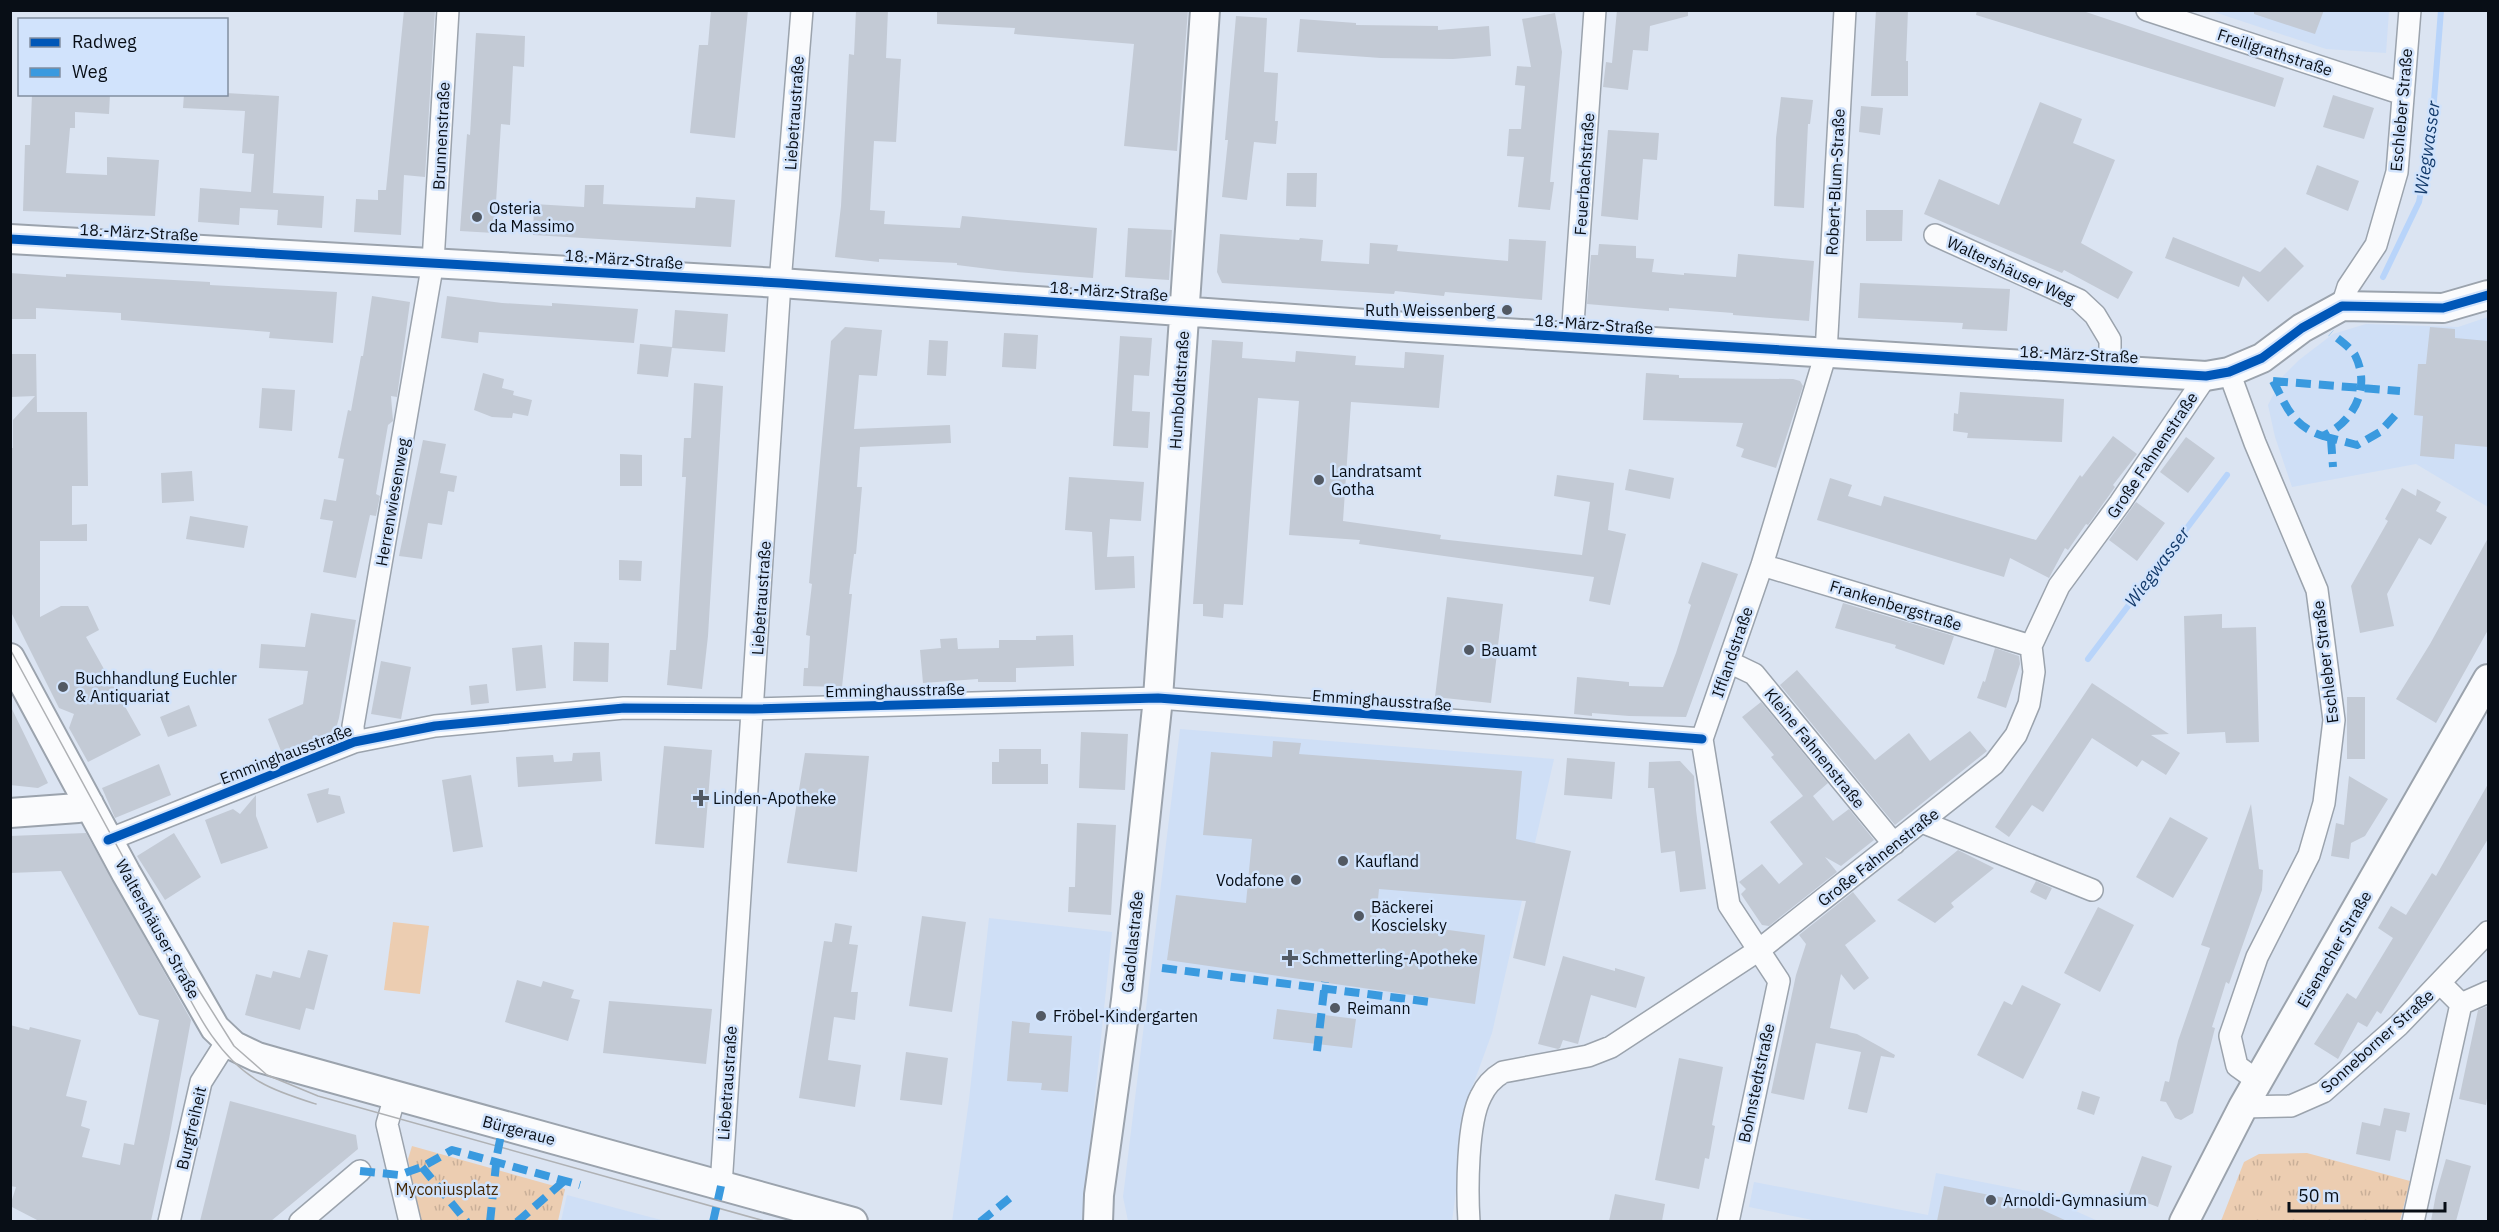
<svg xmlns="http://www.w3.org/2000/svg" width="2499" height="1232" font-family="'IBM Plex Sans',sans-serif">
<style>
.built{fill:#cfdff6}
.grass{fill:url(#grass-tufts)}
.garden{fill:#eccdb1}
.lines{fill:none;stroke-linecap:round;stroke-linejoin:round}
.stream{stroke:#b8d4fa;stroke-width:6}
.building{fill:#c3cad5}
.street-casing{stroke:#9ba3ad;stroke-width:24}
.secondary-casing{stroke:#9ba3ad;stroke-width:32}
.street{stroke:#fafbfd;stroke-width:21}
.secondary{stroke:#fafbfd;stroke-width:28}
.tram{stroke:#afb1b4;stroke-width:1.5}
.quiet{stroke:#3a9adf;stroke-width:8;stroke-dasharray:15 8;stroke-linecap:butt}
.cycleway-casing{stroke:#d1e3fc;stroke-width:13}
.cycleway{stroke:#0057b8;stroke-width:9}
.poi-dot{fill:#525963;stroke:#d1e3fc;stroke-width:2}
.labels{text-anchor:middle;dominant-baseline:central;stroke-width:5;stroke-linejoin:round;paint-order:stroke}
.street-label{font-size:16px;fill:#080e16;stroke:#d1e3fc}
.poi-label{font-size:16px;fill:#080e16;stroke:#d1e3fc;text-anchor:start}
.park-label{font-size:16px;fill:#472a07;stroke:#d1e3fc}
.water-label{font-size:18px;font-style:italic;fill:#143b6c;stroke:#d1e3fc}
</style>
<defs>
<pattern id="grass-tufts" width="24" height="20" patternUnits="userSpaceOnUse" patternTransform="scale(1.5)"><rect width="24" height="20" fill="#eccdb1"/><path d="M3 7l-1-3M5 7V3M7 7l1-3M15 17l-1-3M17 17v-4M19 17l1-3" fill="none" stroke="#c9af98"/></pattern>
</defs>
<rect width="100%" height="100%" fill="#dbe4f2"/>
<path class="built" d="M2211 11H2389L2386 53 2326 49Z
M2488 317V507L2416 464 2292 487 2275 437 2268 405 2283 376 2299 360 2333 334 2366 324 2458 327Z
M1180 729 1554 759 1492 1033 1469 1096 1452 1221H1128L1123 1197Z
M989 918 1112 932 1082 1221 952 1222 969 1100Z
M1936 1173 2033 1192 2098 1221 1822 1222 1749 1207 1754 1182 1928 1215Z
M567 1195 665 1221H561Z"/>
<path class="grass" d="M412 1146 565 1189 558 1221H420L408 1159Z
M2307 1153 2410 1181 2400 1221H2221L2244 1162 2259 1154Z"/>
<path class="garden" d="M393 922 429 926 420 994 384 990Z"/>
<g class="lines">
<path class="stream" d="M2383 277 2419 202 2431 139 2441 10
M2088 659 2227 475"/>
</g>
<path class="building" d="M404 10H435L425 177 404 175 401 235 354 232 356 199 378 200V190H386Z
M711 10H748L735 138 690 133 699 45H708Z
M856 10H888L886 58 901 59 896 142 874 141 870 210 885 211 884 224 960 228 962 216 1097 228 1093 278 1005 271 957 265V263L879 259V262L835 257 841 206 849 54 854 55Z
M937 10H1188L1177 151 1124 146 1134 44 1014 34 1015 28 937 24Z
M1617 10H1688V16L1650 26 1648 51 1633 50 1628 90 1603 87 1606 62 1612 63Z
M1876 10H1908L1906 61H1908V96H1871Z
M1977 10H2080L2284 78 2275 107 1976 15Z
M2254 10H2324L2315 34 2254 14Z
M1555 13 1562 52 1550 182H1554L1550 210 1518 207 1524 157 1507 156 1509 129H1521L1525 86 1515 85 1517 66 1531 67 1522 19Z
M1236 16 1267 18 1264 72 1278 73 1275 121H1278L1276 144 1254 142 1247 200 1222 197 1228 140H1225Z
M1300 19 1356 23V25L1438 26V30L1489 26 1491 56 1453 59 1381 58 1297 52Z
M476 33 525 36 524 67 513 66 510 125 501 124 494 233 460 231 467 134 470 135Z
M226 93 279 96 273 193 324 196 322 228 277 225 278 210 240 208 239 225 198 222 200 188 251 192 254 154 242 153 245 111 183 108 184 94Z
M32 94H110L109 114 75 112V128H70L66 173 107 175V157L159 160 155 216 23 211 25 145H30Z
M2333 95 2374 108 2364 139 2323 127Z
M1781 97 1813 100 1810 124H1808L1804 208 1774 206 1776 138Z
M2040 102 2082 119 2073 143 2115 160 2081 243 2133 272 2118 299 2064 270 2062 273 1924 214 1939 179 1999 205Z
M1861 106 1883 108 1880 135 1859 132Z
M1608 130 1659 133 1657 160 1643 159 1638 220 1601 216Z
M2317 165 2359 181 2348 211 2306 194Z
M1287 173H1317L1316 207 1286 206Z
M585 185H604L603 204 695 208 696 197 735 200 731 247 533 235 534 204 584 207Z
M1866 210H1903L1902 241H1866Z
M1128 228 1172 230 1169 280 1125 277Z
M1220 234 1299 240 1300 238 1323 240 1321 261 1369 264 1370 243 1398 245 1397 251 1508 261 1509 239 1546 241 1542 300 1445 292 1444 296 1395 291 1394 294 1222 283 1217 272Z
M2173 237 2260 272 2285 247 2304 266 2268 302 2243 276 2239 287 2165 258Z
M1599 244 1636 246V258L1654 259 1652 272 1684 275V273L1736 277 1738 254 1814 261 1809 321 1733 315V313L1669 308V311L1587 304 1591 255H1598Z
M10 273 66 277V274L210 282V285L337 292 333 343 269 338 270 332 121 320V313L36 308V319H10Z
M1860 283 2010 289 2007 331 1962 329 1963 323 1858 318Z
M372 296 410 302 397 397 391 396 393 421 388 425 376 494 380 496 376 516 370 515 356 578 323 572 333 521 320 519 324 499 336 501 344 459 338 458 348 410 351 411 361 356H363Z
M447 296 502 303 552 306V303L638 309 634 343 479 332 478 343 441 338Z
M675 310 728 314 725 352 672 348Z
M845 327 882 330 877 376 859 375 854 429 950 425 951 443 860 447 857 487H862L856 554H854L849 594H852L842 687 803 686 804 668H808L810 636 806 635 812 584 809 583 831 341Z
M2430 327 2455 329V338L2488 341V447L2455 444 2454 459 2420 456 2423 416 2414 415 2418 364H2426Z
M1004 333 1038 335 1036 369 1002 367Z
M1120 336 1152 338 1149 376 1134 375 1132 411 1150 412 1148 448 1113 446Z
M929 340 948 341 946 376 927 375Z
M1212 340 1243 342 1242 358 1295 362 1296 351 1356 356 1355 365 1404 368 1405 352 1444 355 1439 408 1351 402 1343 521 1441 535 1440 539 1582 555 1590 502 1554 496 1557 475 1614 483 1608 530 1626 534 1610 605 1589 601 1594 577 1359 544 1360 540 1289 535 1299 401 1258 398 1243 605 1224 604 1223 618 1203 616V604H1193Z
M640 344 672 347 668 377 637 374Z
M10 354H36L37 412H87L88 486H72V525L87 524V541H40V617L61 606H88L99 630 86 637 141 735 88 762 69 728 74 714 59 708 10 610 11 448H13V420L35 396 10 397Z
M483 373 504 379 502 388 514 391 513 395 532 400 528 416 513 413 512 418 492 417 474 410Z
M1646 373 1679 375V378L1793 379 1800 381 1803 386 1776 468 1741 457 1744 449 1736 446 1743 423 1643 420Z
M694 383 723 386 708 636 702 689 667 685 670 650H676L686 477H682L684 438H691Z
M262 388 295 390 292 431 259 428Z
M1960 392 2064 399 2062 442 1967 438 1968 433 1953 431 1954 413 1958 414Z
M2113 436 2137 454 2113 485 2115 487 2088 525 2086 524 2068 550 2065 548 2049 578 2010 558 2004 577 1817 520 1830 478 1852 485 1848 496 1881 506 1884 496 2036 540 2080 475 2082 477Z
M2186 437 2215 458 2188 493 2160 472Z
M423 440 446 444 440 473 457 476 454 492 448 491 442 525 428 523 422 559 399 556Z
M620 454 642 455V486H620Z
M1629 469 1674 478 1670 499 1625 490Z
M192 471 194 501 162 503 161 473Z
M1069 477 1144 482 1141 521 1110 519 1107 557 1134 556 1135 588 1095 590 1092 532 1065 530Z
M2402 488 2416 496 2417 489 2441 502 2436 511 2447 517 2431 545 2419 538 2387 594 2394 626 2360 633 2351 586 2388 521 2385 519Z
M2136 502 2165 523 2137 561 2109 540Z
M190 516 248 526 244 548 186 539Z
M2488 538V630L2436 723 2396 699 2430 644Z
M619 560 642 561 641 581 619 580Z
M1702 562 1738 574 1686 717 1629 716 1592 713V716L1574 714 1577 677 1629 682V686L1663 687 1676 653 1691 605 1688 603Z
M1447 597 1503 604 1491 703 1435 697Z
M1843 603 1954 636 1944 665 1895 648 1896 645 1835 628Z
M311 613 356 620 339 718 334 736 283 756 268 719 303 704 308 671 259 668 261 644 305 647Z
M2222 614V628L2256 627 2259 742 2226 743 2225 732 2187 734 2184 616Z
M1073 635 1074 666 1016 668V682H978V679L923 683 920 650 941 648 940 639 957 638 958 649 999 648V640H1036V636Z
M574 642 609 643 608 682 573 681Z
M542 645 546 688 516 691 512 648Z
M1995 648 2019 656 2020 664 2006 708 1977 698 1983 681 1985 682Z
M381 661 411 667 401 719 371 714Z
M1797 670 1875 760 1909 733 1930 761 1970 731 1987 751 1895 825 1780 685Z
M2092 683 2169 734 2151 735 2180 753 2166 775 2142 760 2137 767 2092 738 2043 812 2032 805 2009 837 1995 827Z
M487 684 489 703 471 705 469 686Z
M2347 697H2365V759H2347Z
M1761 702 1828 783 1813 796 1833 821 1849 809 1874 840 1841 866 1825 857 1837 872 1769 926 1762 925 1741 894 1746 889 1739 882 1762 864 1779 884 1803 864 1770 822 1803 796 1771 757 1774 755 1742 717Z
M10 705 48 783 38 788 10 785Z
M189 705 197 726 168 737 160 717Z
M1081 732 1128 734 1125 790 1079 788Z
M1273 741 1301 743 1299 754 1522 771 1516 839 1571 851 1545 966 1513 958 1526 901 1379 889 1376 920 1485 935 1475 1004 1167 960 1176 895 1246 903 1252 839 1203 835 1211 752 1272 757Z
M664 746 712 750 704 848 655 844Z
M999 749H1041V764H1048V784H992V762H999Z
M600 752 602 781 518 787 516 757 553 755 554 762 572 761 573 753Z
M805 753 869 756 857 872 787 863Z
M1567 758 1615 762 1612 799 1564 795Z
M1680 761 1694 776 1696 810 1706 889 1680 892 1675 851 1661 853 1654 788H1648L1649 762Z
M159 764 171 795 115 818 102 788Z
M471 775 483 847 453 852 442 780Z
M2349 776 2388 799 2365 836 2351 843 2349 859 2331 856 2336 823 2344 825Z
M2488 784V839L2381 1014 2377 1011 2367 1027 2358 1022 2338 1059 2314 1044 2347 993 2356 999 2393 938 2378 928 2391 906 2406 915 2432 873 2436 876Z
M329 788 328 794 340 796 345 813 317 823 307 794Z
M256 795V816L268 848 221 864 205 820 233 809 240 814Z
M2251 804 2259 869 2263 870 2262 890 2229 984 2226 982 2212 1027 2215 1028 2193 1113 2181 1120 2175 1118 2166 1102 2160 1101 2165 1081 2169 1082 2178 1041 2210 948 2201 945Z
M2170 817 2208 838 2173 898 2136 877Z
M1077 823 1116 825 1111 915 1068 912 1069 887H1075Z
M86 833 191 1020 169 1139 151 1221H39L10 1206 16 1187 10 1186V1025L29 1030 30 1027 81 1040 66 1096 87 1101 81 1126 90 1129 82 1157 120 1165 124 1143 134 1145 140 1116 159 1020 139 1015 61 871 10 873V836Z
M174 833 201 877 165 900 137 856Z
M1958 850 1994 868 1951 903 1954 907 1935 923 1897 900Z
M2036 881 2052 888 2046 900 2030 892Z
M1853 892 1876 921 1845 945 1869 978 1854 990 1841 974 1830 1028 1857 1034 1895 1055 1894 1058 1881 1056 1867 1113 1848 1109 1861 1052 1816 1043 1804 1100 1771 1093 1796 975 1806 944 1799 935Z
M2098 907 2134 925 2100 992 2064 973Z
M922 916 966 922 952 1012 909 1006Z
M835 923 852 926 849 944 858 945 851 992H858L855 1020 834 1017 828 1060 861 1065 855 1107 799 1098 824 941 832 942Z
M308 950 328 955 314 1010 306 1008 300 1030 245 1015 256 974 271 978 273 971 300 978Z
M1563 956 1615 971V968L1645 977 1636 1008 1591 995 1578 1044 1563 1040 1560 1048 1558 1049 1538 1044Z
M517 980 541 987 543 981 574 990 571 998 580 1000 568 1041 505 1022Z
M2022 985 2061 1004 2023 1079 1977 1055 2004 1001 2012 1005Z
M609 1001 712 1009 706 1064 603 1053Z
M2488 1006V1092L2486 1105 2459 1099 2478 1010Z
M1277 1009 1356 1019 1352 1048 1273 1039Z
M1012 1021 1030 1023 1029 1033 1072 1036 1068 1092 1041 1090 1042 1083 1007 1081Z
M906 1052 948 1058 942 1105 900 1100Z
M1679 1058 1723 1067 1712 1125 1715 1126 1709 1159 1705 1158 1699 1189 1655 1180Z
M2082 1091 2100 1097 2094 1115 2077 1109Z
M230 1101 356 1135 358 1149 271 1221H200Z
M2384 1108 2410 1113 2406 1132 2396 1130 2390 1161 2356 1154 2362 1122 2380 1126Z
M2142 1156 2172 1166 2158 1207 2128 1196Z
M2446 1159 2471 1166 2456 1221H2431L2436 1194Z
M1944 1186 2025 1202 2067 1221H1937Z
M1615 1194 1665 1204 1662 1221H1609Z"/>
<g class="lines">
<g class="street-casing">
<path id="street" d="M2147 10 2403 94
M1935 235 2079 300 2095 315 2110 340V371
M2342 306 2348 287 2376 245 2397 172 2410 10
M1572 338 1595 10
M2229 372 2255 443 2317 590 2334 720 2324 803 2309 855 2257 957 2230 1036 2237 1066 2258 1081
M1762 565 2031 646
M1729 662 1754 674 1894 844
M354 742 353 726 433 262 448 10
M1922 822 2092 890
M108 840 354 742 435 726 624 708 754 709 1158 698 1702 739
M2440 983 2461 1004 2488 992
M395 1096 387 1124 410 1222
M2243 1107 2291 1106 2323 1092 2399 1025 2488 932
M721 1186 780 283 802 10
M169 1222 201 1082 227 1041
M300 1222 360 1171
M1469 1222C1467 1191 1467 1122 1481 1096 1486 1085 1493 1078 1503 1072L1588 1056 1611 1047 1759 950 1994 764 2016 735 2029 704 2034 672 2031 646 2059 586 2120 503 2206 376
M1728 1222 1779 981 1729 905 1702 739 1762 565 1826 353 1845 10
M2413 1222 2461 1004"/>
</g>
<g class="secondary-casing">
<path id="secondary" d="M10 239 780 283 1408 327 2206 376 2229 372 2262 358 2302 328 2342 306 2443 308 2488 295
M10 658 126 873 215 1028 234 1046 257 1057 278 1063 853 1222
M10 813 78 808 89 804
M1098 1222 1099 1195 1126 1000 1158 698 1205 10
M2184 1222 2243 1107 2488 679"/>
</g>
<use href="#street" class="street"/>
<use href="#secondary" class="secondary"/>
<path class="tram" d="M10 649 173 949 234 1046 267 1075 318 1096 768 1222
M163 948C189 995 211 1054 260 1082 277 1092 297 1098 316 1104"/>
<path class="quiet" d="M2273 381C2287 407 2292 426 2323 436 2355 421 2371 387 2355 355 2350 347 2338 339 2331 333
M2273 381 2400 391
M2323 436 2357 445 2380 432 2400 410
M2331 439 2333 467
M1162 968 1430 1002
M1317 1051 1325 982
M422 1167 467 1222
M360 1171 399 1175 422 1167 452 1150 580 1185
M490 1222 497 1155 503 1125
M517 1222 564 1181
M713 1222 721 1186
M980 1222 1011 1197"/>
<g class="cycleway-casing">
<path id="cycleway" d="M10 239 780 283 1408 327 2206 376 2229 372 2262 358 2302 328 2342 306 2443 308 2488 295
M108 840 354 742 435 726 624 708 754 709 1158 698 1702 739"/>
</g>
<use href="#cycleway" class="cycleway"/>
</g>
<g class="poi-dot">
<circle cx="477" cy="217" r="6"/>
<circle cx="1507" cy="310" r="6"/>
<circle cx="1319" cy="480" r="6"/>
<circle cx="1469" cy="650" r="6"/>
<circle cx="63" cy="687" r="6"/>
<path d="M698 789h6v6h6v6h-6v6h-6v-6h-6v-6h6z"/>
<circle cx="1343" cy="861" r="6"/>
<circle cx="1296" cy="880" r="6"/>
<circle cx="1359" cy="916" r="6"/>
<path d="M1287 949h6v6h6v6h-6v6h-6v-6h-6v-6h6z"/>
<circle cx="1335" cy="1008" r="6"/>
<circle cx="1041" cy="1016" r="6"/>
<circle cx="1991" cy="1200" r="6"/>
</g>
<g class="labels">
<g class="street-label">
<text transform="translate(2275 52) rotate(18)">Freiligrathstraße</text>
<text transform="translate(2401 110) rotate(-85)">Eschleber Straße</text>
<text transform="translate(794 113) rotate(-86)">Liebetraustraße</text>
<text transform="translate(441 136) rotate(-87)">Brunnenstraße</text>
<text transform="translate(1584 174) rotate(-86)">Feuerbachstraße</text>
<text transform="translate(1835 182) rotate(-87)">Robert-Blum-Straße</text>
<text transform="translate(139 232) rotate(3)">18.-März-Straße</text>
<text transform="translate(624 259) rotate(4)">18.-März-Straße</text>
<text transform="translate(2011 270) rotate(25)">Waltershäuser Weg</text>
<text transform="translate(1109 291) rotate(4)">18.-März-Straße</text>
<text transform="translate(1594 324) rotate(4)">18.-März-Straße</text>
<text transform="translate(2079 354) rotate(3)">18.-März-Straße</text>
<text transform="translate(1179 390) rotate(-86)">Humboldtstraße</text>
<text transform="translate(2152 455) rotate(-56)">Große Fahnenstraße</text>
<text transform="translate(392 502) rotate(-80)">Herrenwiesenweg</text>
<text transform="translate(761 598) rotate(-86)">Liebetraustraße</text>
<text transform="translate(1896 605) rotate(17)">Frankenbergstraße</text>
<text transform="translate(1732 652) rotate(-71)">Ifflandstraße</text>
<text transform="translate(2325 662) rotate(-97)">Eschleber Straße</text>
<text transform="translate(895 690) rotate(-1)">Emminghausstraße</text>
<text transform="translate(1382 700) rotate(4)">Emminghausstraße</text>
<text transform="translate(1815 748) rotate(51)">Kleine Fahnenstraße</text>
<text transform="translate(286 754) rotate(-21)">Emminghausstraße</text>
<text transform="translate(1878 857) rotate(-38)">Große Fahnenstraße</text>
<text transform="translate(158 929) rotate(61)">Waltershäuser Straße</text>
<text transform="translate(1132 942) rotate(-84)">Gadollastraße</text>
<text transform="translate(2334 949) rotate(-60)">Eisenacher Straße</text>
<text transform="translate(2377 1041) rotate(-42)">Sonneborner Straße</text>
<text transform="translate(727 1083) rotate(-86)">Liebetraustraße</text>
<text transform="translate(1756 1083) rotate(-78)">Bohnstedtstraße</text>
<text transform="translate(191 1128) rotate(-77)">Burgfreiheit</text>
<text transform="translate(519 1130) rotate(15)">Bürgeraue</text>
</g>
<g class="poi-label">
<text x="489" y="208">Osteria<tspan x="489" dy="18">da Massimo</tspan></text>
<text x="1495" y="310" text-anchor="end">Ruth Weissenberg</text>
<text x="1331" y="471">Landratsamt<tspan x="1331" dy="18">Gotha</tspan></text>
<text x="1481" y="650">Bauamt</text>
<text x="75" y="678">Buchhandlung Euchler<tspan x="75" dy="18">&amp; Antiquariat</tspan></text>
<text x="713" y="798">Linden-Apotheke</text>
<text x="1355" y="861">Kaufland</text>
<text x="1284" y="880" text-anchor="end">Vodafone</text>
<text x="1371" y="907">Bäckerei<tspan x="1371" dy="18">Koscielsky</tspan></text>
<text x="1302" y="958">Schmetterling-Apotheke</text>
<text x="1347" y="1008">Reimann</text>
<text x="1053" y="1016">Fröbel-Kindergarten</text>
<text x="2003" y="1200">Arnoldi-Gymnasium</text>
</g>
<g class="park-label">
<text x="447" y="1189">Myconiusplatz</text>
</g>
<g class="water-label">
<text transform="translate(2427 148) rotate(-82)">Wiegwasser</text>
<text transform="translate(2157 567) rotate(-53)">Wiegwasser</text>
</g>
</g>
<rect width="2499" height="1232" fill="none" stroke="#080e16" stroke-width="24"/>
<rect x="18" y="18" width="210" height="78" fill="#d1e3fc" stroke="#818ea0" stroke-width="1.5"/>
<rect x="30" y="38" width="30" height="9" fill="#0057b8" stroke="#818ea0" stroke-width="1.5"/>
<text x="72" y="48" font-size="18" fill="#080e16">Radweg</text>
<rect x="30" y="68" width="30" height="9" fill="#3a9adf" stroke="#818ea0" stroke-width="1.5"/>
<text x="72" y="78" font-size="18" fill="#080e16">Weg</text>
<path d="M2289 1202v9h156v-9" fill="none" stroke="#080e16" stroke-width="3"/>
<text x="2298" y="1202" font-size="18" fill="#080e16" stroke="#d1e3fc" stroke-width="4.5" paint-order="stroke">50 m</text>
</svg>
